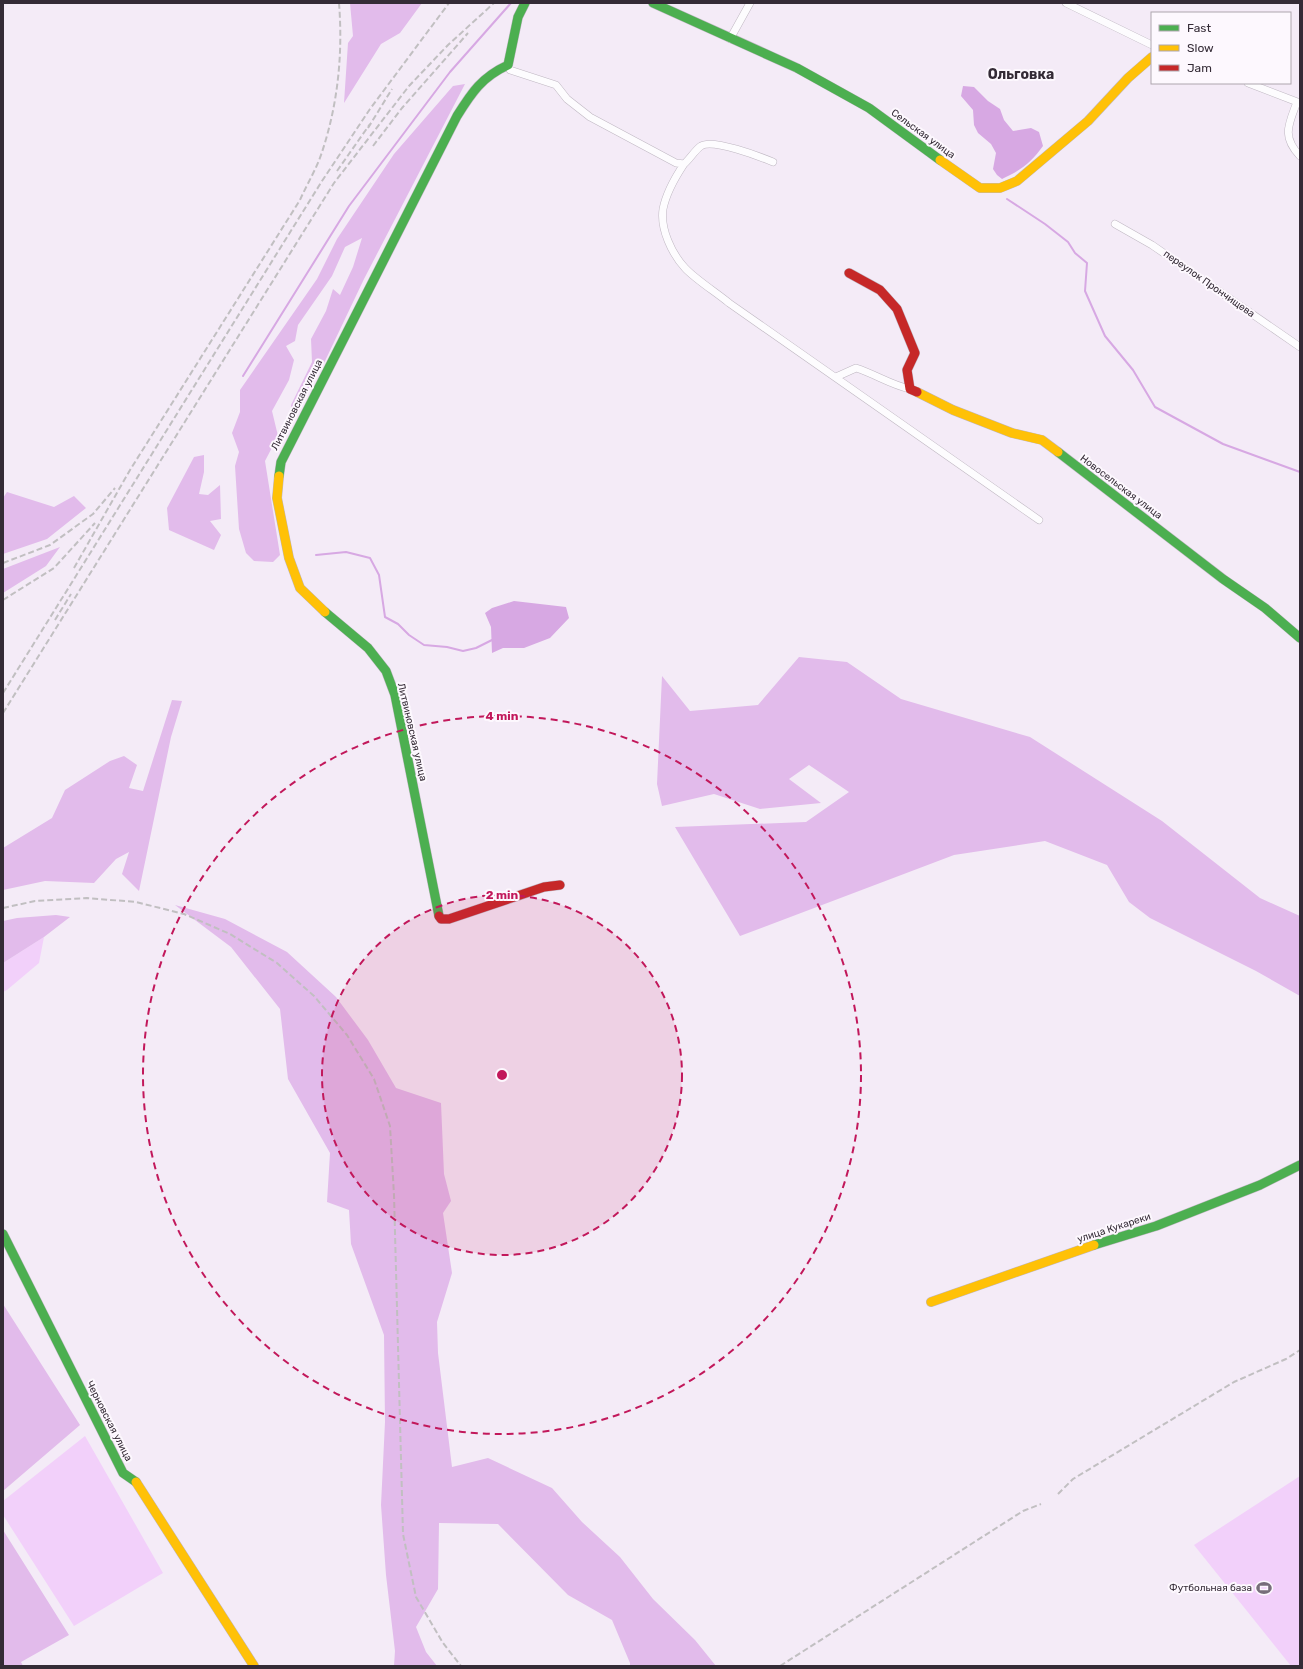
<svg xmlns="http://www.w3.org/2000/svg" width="1303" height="1669" font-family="Rubik,sans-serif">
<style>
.green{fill:#f2d0fa}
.forest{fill:#e2bbeb}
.water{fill:#d7a8e3}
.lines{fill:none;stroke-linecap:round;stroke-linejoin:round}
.stream{stroke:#d7a8e3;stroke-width:2}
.street-casing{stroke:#bfb7c2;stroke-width:8}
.fast-casing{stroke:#bfb7c2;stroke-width:10}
.slow-casing{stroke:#bfb7c2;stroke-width:10}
.jam-casing{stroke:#bfb7c2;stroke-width:10}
.street{stroke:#fdfcfe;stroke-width:7}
.fast{stroke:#4caf50;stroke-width:9}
.slow{stroke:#ffc107;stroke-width:9}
.jam{stroke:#c62828;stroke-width:9}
.rail{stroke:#c1bfc1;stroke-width:2;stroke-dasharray:6 3;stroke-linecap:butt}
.ring{fill:none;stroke:#c2185b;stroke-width:2;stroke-dasharray:7 5}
.labels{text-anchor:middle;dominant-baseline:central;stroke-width:4;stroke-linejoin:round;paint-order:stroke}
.street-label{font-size:10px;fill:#342b36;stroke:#fdf8fe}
.poi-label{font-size:10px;fill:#342b36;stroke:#fdf8fe;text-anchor:end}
.district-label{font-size:14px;font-weight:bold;fill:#342b36;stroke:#fdf8fe}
.centre{fill:#c2185b;stroke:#fdf8fe;stroke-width:2}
.ring-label{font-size:12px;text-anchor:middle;font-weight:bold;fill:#c2185b;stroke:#fdf8fe;stroke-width:4;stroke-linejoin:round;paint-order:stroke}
</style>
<rect width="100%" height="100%" fill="#f4ebf7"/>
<path class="green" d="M44 937 39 963 7 990 3 992V963Z
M85 1436 163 1573 74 1626 3 1515V1501Z
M1300 1476V1666H1291L1194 1545Z"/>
<path class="forest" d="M350 3H422L400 33 381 44 344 103 348 43 353 36Z
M465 84 364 279 325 361 291 418V405L312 362 311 339 326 311 333 289 340 295 353 267 362 238 345 247 332 276 298 325 295 341 286 346 294 360 289 380 272 411 278 436 265 461 280 555 273 562 254 561 246 553 239 529 235 466 239 452 232 433 240 412V390L317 279 337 239 394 154 453 86Z
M204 455V472L199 494 208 495 220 485 221 519 210 521 221 535 214 550 169 530 167 508 194 457Z
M7 492 54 507 74 496 86 508 47 539 3 554V498Z
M60 547 46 566 3 593V569Z
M799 657 847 662 901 699 1030 737 1162 821 1260 898 1300 916V996L1256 971 1150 918 1129 902 1107 865 1045 841 954 855 740 936 675 827 806 822 849 792 809 765 789 779 821 803 760 809 714 794 662 806 657 784 662 676 690 711 758 705Z
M172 700 182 701 171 737 139 891 122 874 129 852 116 859 94 883 45 881 3 890V848L52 818 65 790 110 761 124 756 137 765 129 788 143 791Z
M175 905 225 919 287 952 336 997 368 1040 396 1088 441 1103 444 1174 451 1201 443 1213 452 1273 437 1322 438 1353 452 1467 488 1458 552 1488 582 1522 620 1557 653 1599 695 1640 716 1666H630V1663L612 1620 568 1595 498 1524 439 1523 438 1589 416 1627 426 1652 437 1666H394L395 1651 386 1575 381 1505 385 1422 384 1335 351 1244 349 1210 327 1202 330 1153 288 1079 280 1009 231 947Z
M56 915 70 917 44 937 3 963V921L17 918Z
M3 1304 80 1425 3 1491Z
M3 1530 69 1635 21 1662 23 1666H3Z"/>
<path class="water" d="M963 86 974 87 988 101 1000 109 1004 120 1013 131 1031 128 1039 132 1043 146C1031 163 1021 170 1002 179L997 175 993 169 996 153 991 144 978 133 974 125 973 110 961 96Z
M514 601 566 607 569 618 550 638 524 648H503L492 653 491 627 485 613 492 608Z"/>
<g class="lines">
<path class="stream" d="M1007 199 1045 224 1068 242 1075 253 1087 263 1085 291 1105 336 1133 370 1155 407 1223 444 1300 472
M243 376 349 206 450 72 511 3
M316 555 346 552 370 558 379 575 385 617 398 624 409 635 424 645 447 647 463 651 476 648 492 640"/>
<g class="street-casing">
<path id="street" d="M1066 3 1152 45
M730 39 750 3
M508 65 510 70 556 85 567 99 590 117 676 163 684 164C690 159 695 150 701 146 712 138 761 157 773 162
M1248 83 1300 103
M1297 102C1289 124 1281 136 1300 156
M684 164C676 176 666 194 663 209 660 229 672 254 685 268 695 279 717 293 729 303L1039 520
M1115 224 1152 245 1300 347
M836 377 856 368C875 374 891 385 910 389"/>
</g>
<g class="fast-casing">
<path id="fast" d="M653 3 797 68 869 108 940 160
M1058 452 1223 579 1265 608 1300 638
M279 476 281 462 457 116C472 92 482 77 508 65L518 17 525 3
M325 612 368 648 386 671 395 695 439 916
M3 1234 123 1473 136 1482
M1094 1245 1156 1226 1260 1185 1300 1165"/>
</g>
<g class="slow-casing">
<path id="slow" d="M940 160 980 188H1000L1017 181 1088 121 1128 78 1152 57
M917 392 953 410 1012 433 1042 440 1058 452
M279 476 277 498 289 558 300 588 325 612
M931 1302 1094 1245
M136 1482 254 1666"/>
</g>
<g class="jam-casing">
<path id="jam" d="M849 273 880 290 897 309 915 353 907 370 910 389 917 392
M439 916 441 919H449L544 887 560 885"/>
</g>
<use href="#street" class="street"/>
<use href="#fast" class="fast"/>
<use href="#slow" class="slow"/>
<use href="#jam" class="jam"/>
<path class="rail" d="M368 128 392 89
M373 146 402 108 468 33
M337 171 370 124
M3 563 50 545 93 514 115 488
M74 568 130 470 300 200C307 184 317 168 322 152 338 104 343 53 339 3
M3 600 54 568 95 523
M55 620 71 594
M3 693 322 181 370 109 449 3
M3 713 334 183 409 86 448 45 494 3
M3 908 35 901 87 898 136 902 184 914 230 934 277 963 314 996 347 1035 374 1079 390 1126 394 1195 403 1534 416 1597 443 1643 461 1666
M1058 1494 1073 1479 1234 1382 1286 1359 1300 1350
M780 1666 1023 1511 1041 1504"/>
</g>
<circle cx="502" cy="1075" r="180" fill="#c2185b" fill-opacity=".12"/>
<g class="ring">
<circle cx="502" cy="1075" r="180"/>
<circle cx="502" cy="1075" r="359"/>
</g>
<defs>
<g id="stadium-bare" transform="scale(1.2)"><path d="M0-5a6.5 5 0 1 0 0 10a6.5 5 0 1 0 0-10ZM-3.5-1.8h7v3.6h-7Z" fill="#776e7a" stroke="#fdf8fe" stroke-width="2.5" paint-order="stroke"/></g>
</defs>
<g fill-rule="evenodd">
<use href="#stadium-bare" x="1264" y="1588"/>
</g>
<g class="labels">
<g class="street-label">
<text transform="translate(923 134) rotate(36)">Сельская улица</text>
<text transform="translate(1209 284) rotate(35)">переулок Прончищева</text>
<text transform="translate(297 405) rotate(-63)">Литвиновская улица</text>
<text transform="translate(1121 487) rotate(37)">Новосельская улица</text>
<text transform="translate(412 732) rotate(77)">Литвиновская улица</text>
<text transform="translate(1114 1228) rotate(-18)">улица Кукареки</text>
<text transform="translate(109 1421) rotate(63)">Черновская улица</text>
</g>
<g class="poi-label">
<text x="1252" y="1588">Футбольная база</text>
</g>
<g class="district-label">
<text x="1021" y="74">Ольговка</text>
</g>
</g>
<circle cx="502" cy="1075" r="6" class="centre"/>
<g class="ring-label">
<text x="502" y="720">4 min</text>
<text x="502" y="899">2 min</text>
</g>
<rect width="1303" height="1669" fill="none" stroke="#342b36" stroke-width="8"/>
<rect x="1151" y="12" width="140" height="72" fill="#fdf8fe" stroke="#ada6ae"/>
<rect x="1159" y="25" width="20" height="6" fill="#4caf50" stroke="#ada6ae"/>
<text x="1187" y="32" font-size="12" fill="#342b36">Fast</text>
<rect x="1159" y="45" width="20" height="6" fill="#ffc107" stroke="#ada6ae"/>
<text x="1187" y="52" font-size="12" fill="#342b36">Slow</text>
<rect x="1159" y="65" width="20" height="6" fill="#c62828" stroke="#ada6ae"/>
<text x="1187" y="72" font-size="12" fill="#342b36">Jam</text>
</svg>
